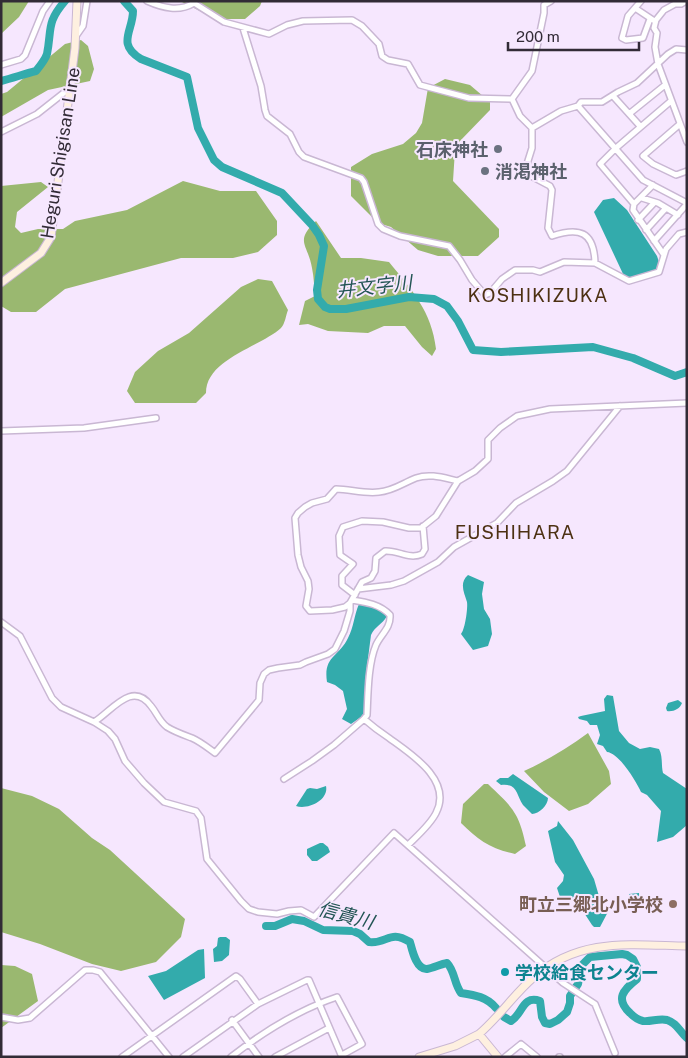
<svg xmlns="http://www.w3.org/2000/svg" width="688" height="1058" font-family="'Public Sans','Noto Sans JP',sans-serif">
<style>
.forest{fill:#9ab870}
.water{fill:#33abac}
.lines{fill:none;stroke-linecap:round;stroke-linejoin:round}
.river{stroke:#33abac;stroke-width:8}
.street-casing{stroke:#c9b7d3;stroke-width:8}
.secondary-casing{stroke:#c9b7d3;stroke-width:9}
.street{stroke:#fff;stroke-width:5}
.secondary{stroke:#fef0e0;stroke-width:7}
.worship-dot{fill:#6b7280;stroke:#f6e7fe;stroke-width:2}
.education-dot{fill:#8d6e63;stroke:#f6e7fe;stroke-width:2}
.culture-dot{fill:#0f9aa8;stroke:#f6e7fe;stroke-width:2}
.labels{text-anchor:middle;dominant-baseline:central;stroke-width:4;stroke-linejoin:round;paint-order:stroke}
.worship-label{font-size:18px;font-weight:bold;fill:#5b616d;stroke:#f6e7fe;text-anchor:end}
.street-label{font-size:18px;fill:#322b36;stroke:#f6e7fe}
.education-label{font-size:18px;font-weight:bold;fill:#785e54;stroke:#f6e7fe;text-anchor:end}
.culture-label{font-size:18px;font-weight:bold;fill:#0d838f;stroke:#f6e7fe;text-anchor:start}
.water-label{font-size:19px;font-style:italic;fill:#235555;stroke:#f6e7fe}
.neighbourhood-label{font-size:19px;letter-spacing:1px;fill:#4d3113;stroke:#f6e7fe}
</style>
<rect width="100%" height="100%" fill="#f6e7fe"/>
<path class="forest" d="M1 1H29L19 17 1 34Z
M180 1H262L260 6 245 19H216Z
M81 40 88 46 94 69 90 81 48 90 1 117V94L7 92 65 44Z
M445 79 470 85 490 102V110L459 142 455 150 453 181 499 229V237L478 256H438L418 250 391 227 378 223 351 196V167L372 154 403 144 416 133 422 123 428 88Z
M183 181 220 191H256L277 221V235L258 252 233 258H181L65 289 36 312H11L1 306V186L41 182 48 187 17 212 15 227 21 233 38 229H63L75 221 127 210Z
M316 221 341 258H361L389 262C412 290 432 312 436 349L432 356 422 347 405 326H384L368 333 328 331 308 324 299 325 305 301 315 296C314 287 314 277 312 268 308 244 294 242 316 221Z
M258 279 272 281 288 310C286 315 285 324 281 328 260 347 206 359 206 393L196 403H135L127 391 135 372 158 351 189 333 241 287Z
M588 733 609 771 611 784 588 804 569 811 544 792 524 771C546 761 568 748 588 733Z
M484 784H488C512 807 519 812 526 846L515 854C491 849 478 840 461 823L463 804Z
M1 788 32 796 59 809 92 838 110 850 185 919 181 937 156 962 121 971 92 964 40 944 1 932Z
M1 965 15 966 32 974 38 1001 1 1028Z"/>
<path class="water" d="M614 198 627 210 657 256 659 262 656 270 631 279 624 276 594 212 603 200Z
M468 575 484 582 482 594 484 609 490 619 492 634 488 646 473 650 461 634C465 630 468 608 467 602 464 592 459 583 468 575Z
M359 604 383 606 387 616C382 625 375 626 371 635L365 682V711L364 715 351 724 342 719 347 709 343 691 335 685 327 682C323 656 339 657 348 638 354 627 354 615 359 604Z
M607 695 613 696 619 731 629 743 640 749 650 747 659 749C663 756 661 765 663 773L687 789V825L673 837 657 842 661 811 647 795 641 792C636 781 619 753 607 752L603 746 597 744 600 735 597 725H590L587 721 579 719 578 717 581 716 605 711 604 699Z
M678 700 682 703C680 709 673 712 667 711L666 708 668 703Z
M513 774 548 798C548 805 539 814 532 814 529 811 526 808 523 805 516 795 518 783 501 785L496 781 500 778H508Z
M326 786C329 800 308 810 296 806L307 789 310 788 317 789Z
M558 821 573 840 594 879 601 903 610 908 600 927H594L592 925 577 902 566 899 561 900 557 888 563 881 564 875 555 862 548 831 557 826Z
M320 843H323L328 847 330 852 317 861H312L307 855V849Z
M639 893 640 909 630 910 629 894Z
M220 937H226L230 940 229 955 222 961 214 962 213 949 217 946 218 938Z
M204 949 205 978 164 1000 148 976 166 971 198 950Z"/>
<g class="lines">
<path class="river" d="M124 1 133 11C133 31 116 44 141 59L187 77 198 128 214 160 222 167 282 193 312 225 319 235 324 246 317 290 318 299 325 307 330 309H346L409 297 434 299 447 306 458 321 473 350 501 352 593 347 633 358 675 376 687 372
M1 81C13 78 24 74 36 71 40 66 45 60 47 54 52 29 46 23 65 1
M266 926H275L292 919 304 921 323 930 353 931 360 934 369 942C388 944 389 929 410 942 412 949 416 970 427 969 433 968 441 964 447 963 455 971 454 984 461 993 475 995 487 997 496 1008
M504 1017 511 1021C523 1014 522 995 540 1001L542 1017 545 1023 550 1024 558 1020 567 1012 570 1003V996L578 984 582 965 590 957 622 954 627 955 633 959 637 967V979C623 990 615 999 630 1013 633 1016 638 1020 643 1021 651 1022 659 1018 667 1020 677 1023 679 1031 687 1038"/>
<g class="street-casing">
<path id="street" d="M147 1C163 8 179 12 194 3
M641 1 628 16 622 38 626 40 643 38 650 19
M686 1 681 4H675L664 10 656 20 654 28 657 33 655 47 658 64 687 142
M194 3 224 22 269 34 287 25 303 21 352 20 362 26 379 44 382 56 388 60 408 64 420 85 469 98 512 99
M635 8 653 20
M243 28 261 86 265 110 267 116 290 134 299 152 304 157 361 178 364 182 378 224 383 229 400 236 449 246 460 260 472 280 485 295 490 293 502 279 515 270H533L540 272 564 262 595 263 629 281 659 272 666 249 679 234 687 232
M76 36 83 26 87 1
M1 65 21 59 25 55 43 11 50 1
M613 96 640 126
M512 99 532 71 544 13V5L551 1
M512 99 520 116 532 128
M578 106 643 180 687 203
M629 114 665 85
M680 124 643 156 653 164 676 175 687 171
M532 128V148L527 164 531 176 550 186 552 190 548 228 552 236C579 227 594 231 595 263
M532 128 561 111 578 106 581 102H602L618 92 637 83 668 54 676 49 687 50
M1 132 37 114 70 88
M653 185 634 204 633 210 664 255
M642 198 658 203 678 215
M634 204 600 164 616 148 671 101
M638 220 654 203
M646 230 666 208
M654 241 687 204
M1 431 84 428 156 418
M423 526 425 549 422 554C409 560 398 550 385 551L376 558 375 571 371 578 362 582 350 603 345 607 332 610 310 611 306 606 309 589 308 581 301 567 298 555 295 518 298 513 305 507 312 503 327 499 336 489C350 489 364 494 379 492 393 491 403 483 416 478 430 473 444 478 458 481
M358 589 391 585 404 581 438 562 454 547 497 523 516 503 553 481 567 471 620 406
M355 595 342 585V576L353 564 340 555 339 536 343 527 362 521 383 522 409 528H421L436 516 458 481 475 471 488 459V440L500 428 517 416 550 409 687 403
M1 622 20 636 52 698 61 707 94 722 108 731 115 739 125 761 144 783 164 802 196 811 201 818 207 859 241 901 249 909 258 912 277 914 289 911 301 910 314 917 394 833 563 983 595 1004 615 1053
M364 719C372 726 380 732 389 738 411 754 453 780 436 813 430 825 417 836 408 845
M94 722C112 711 132 680 151 706 157 713 159 721 167 727 175 732 184 735 192 738 201 742 208 748 215 753L259 700 260 683 264 674 269 670 278 668 300 665 306 662 328 654 335 649 344 631 350 611V604
M284 779 312 761 334 745 364 719 367 715C368 694 368 664 376 645 381 634 391 628 390 615 380 604 365 602 352 600
M1 1017 18 1020 30 1018 85 970H93L100 972 169 1057
M232 1020 259 1057
M122 1057 236 976 240 979 258 1004
M183 1057 258 1004 307 980H309L342 1057
M231 1057C263 1032 298 1010 337 997L362 1044 342 1055
M275 1057 329 1028
M505 1057 521 1044 537 1057
M559 1057H560"/>
</g>
<g class="secondary-casing">
<path id="secondary" d="M1 283 41 253 51 237 75 48 77 1
M479 1034C500 1016 514 994 534 977 580 937 631 945 687 946
M419 1057 455 1046 479 1034 498 1057"/>
</g>
<use href="#street" class="street"/>
<use href="#secondary" class="secondary"/>
</g>
<g class="worship-dot">
<circle cx="498" cy="149" r="5"/>
<circle cx="485" cy="171" r="5"/>
</g>
<circle class="education-dot" cx="673" cy="904" r="5"/>
<circle class="culture-dot" cx="505" cy="972" r="5"/>
<g class="labels">
<g class="worship-label">
<text x="488" y="149">石床神社</text>
<text x="495" y="171" text-anchor="start">消渇神社</text>
</g>
<g class="street-label">
<text transform="translate(60 153) rotate(-81)">Heguri Shigisan Line</text>
</g>
<g class="education-label">
<text x="663" y="904">町立三郷北小学校</text>
</g>
<g class="culture-label">
<text x="515" y="972">学校給食センター</text>
</g>
<g class="water-label">
<text transform="translate(374 286) rotate(-6)">井文字川</text>
<text transform="translate(346 915) rotate(15)">信貴川</text>
</g>
<g class="neighbourhood-label">
<text x="538" y="295">KOSHIKIZUKA</text>
<text x="515" y="532">FUSHIHARA</text>
</g>
</g>
<rect width="688" height="1058" fill="none" stroke="#322b36" stroke-width="5"/>
<path d="M508 42v8h131v-8" fill="none" stroke="#322b36" stroke-width="2.5"/>
<text x="516" y="42" font-size="15" fill="#322b36" stroke="#f6e7fe" stroke-width="4" paint-order="stroke">200 m</text>
</svg>
